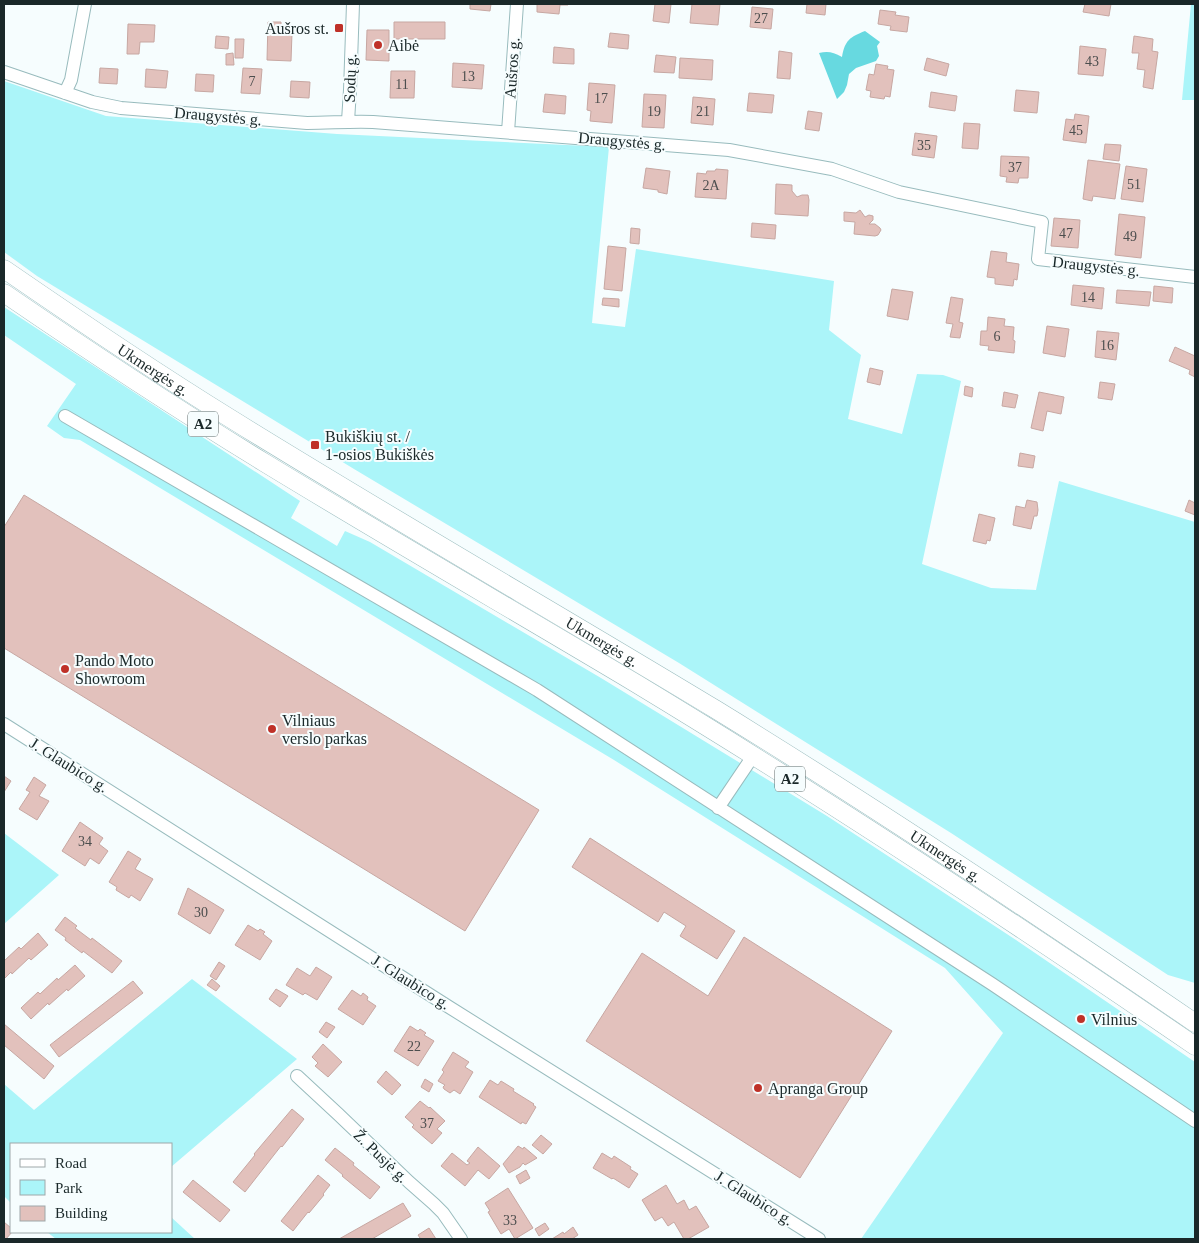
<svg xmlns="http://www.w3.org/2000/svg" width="1199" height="1243" font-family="Georgia,serif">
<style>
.green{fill:#abf5f9}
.forest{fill:#67d9e0}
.building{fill:#e2c1bc;stroke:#c7a7a2}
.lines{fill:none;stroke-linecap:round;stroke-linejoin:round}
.minor-casing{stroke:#98bbbd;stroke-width:14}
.highway-casing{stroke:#98bbbd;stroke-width:19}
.minor{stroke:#fff;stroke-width:12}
.highway{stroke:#fff;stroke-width:18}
.poi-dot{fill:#bf3128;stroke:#f6fdfe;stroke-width:2}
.labels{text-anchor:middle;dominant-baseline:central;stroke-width:4;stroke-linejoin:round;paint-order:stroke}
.number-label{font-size:14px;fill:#4c4e4e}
.shield{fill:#f6fdfe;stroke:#5c6869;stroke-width:1}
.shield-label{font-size:15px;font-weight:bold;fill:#1a2829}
.poi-label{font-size:16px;fill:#1a2829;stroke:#f6fdfe;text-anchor:start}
.street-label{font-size:16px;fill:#1a2829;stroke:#f6fdfe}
</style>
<rect width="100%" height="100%" fill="#f6fdfe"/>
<path class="green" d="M1191 4H1195V100H1182Z
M4 81 106 116 337 134 609 147 592 323 625 327 636 249 834 281 829 330 861 355 848 419 902 434 917 374 943 375 961 381 922 564 991 588 1036 590 1059 481 1195 522V983L1168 975 951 833 679 663 354 469 37 276 4 252Z
M4 307 300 501 291 518 337 546 345 531 370 542 601 678 827 816 1016 940 1195 1062V1239H861L1003 1033 945 968 614 760 80 440 64 438 47 426 76 384 4 335Z
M4 833 59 875 4 924Z
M192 979 297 1059 171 1167V1144H11V1203L4 1196V1084L34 1110Z
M171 1217 195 1239H56L47 1232H171Z"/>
<path class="forest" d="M865 31 880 42 877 46 879 56 876 61 856 68 849 74 847 85 844 92 837 99 819 53C828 51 833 52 842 57 845 40 850 37 865 31Z"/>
<path class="building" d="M470 4H491L490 11 470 9Z
M537 4H568V5H560L559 14 537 12Z
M655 4H671L669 23 653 21Z
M692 4H720L718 25 690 23Z
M807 4H826L825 15 806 13Z
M1085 4H1111L1109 16 1083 12Z
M752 7 773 9 771 29 750 27Z
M880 10 896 12 895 15 909 17 907 32 890 30 891 26 878 24Z
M268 22H281V33H292L291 61 267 60Z
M394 22H445V39H394Z
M128 24 155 25 154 42H140L139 54H127Z
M367 30H389V61L366 60Z
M610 33 629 35 628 49 608 47Z
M216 36 229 37 228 49 215 48Z
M1134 36 1153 39 1152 51 1158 52 1153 89 1143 87 1145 70 1137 69 1139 53H1132Z
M235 39H244L243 58H235Z
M1080 46 1106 49 1103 76 1078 74Z
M554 47 574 49V64L553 63Z
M779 51 792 53 790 79 777 78Z
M233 53 234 65H226V54Z
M656 55 676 57 674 73 654 72Z
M680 58 713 60 712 80 679 78Z
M927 58 949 64 946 76 924 70Z
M453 63 484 65 482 89 452 87Z
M876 64 888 66 887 69 894 70 890 97 885 96 884 99 870 97 871 91 866 90 869 74 874 75Z
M100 68 118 69 117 84 99 83Z
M243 68 262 69 260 94 241 93Z
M146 69 168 71 166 88 145 87Z
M391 71H415L414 98H390Z
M196 74 214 75 213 92 195 91Z
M291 81 310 82 309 98 290 97Z
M589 83 615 85 612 123 590 121 591 111 587 110Z
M1016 90 1039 92 1037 113 1014 111Z
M931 92 957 96 955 111 929 107Z
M749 93 774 95 772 113 747 111Z
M545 94 566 96 565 114 543 112Z
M644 94 666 95 664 128 642 127Z
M693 97 715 99 713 125 691 123Z
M808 111 822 113 819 131 805 129Z
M1075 114 1089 116 1086 143 1063 140 1066 119 1074 120Z
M964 123 980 124 978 149 962 148Z
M915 133 937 136 934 158 912 155Z
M1105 144 1121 145 1119 161 1103 159Z
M1001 156 1029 157 1028 178H1019L1018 183 1006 182 1007 177 1000 176Z
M1088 160 1120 164 1115 199 1093 196 1092 201 1083 199Z
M1126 166 1147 169 1143 202 1121 199Z
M646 168 670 171 667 194 658 192V190L643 188Z
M716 169 728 170 726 199 695 197 697 173 706 174 707 171H715Z
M776 184 792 185V191L797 197 802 195H808L809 200 808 216 775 214Z
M860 210 865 217 869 215 873 216V220L869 224H875L880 228 881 230 878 235 875 236 854 234 855 222 844 221V212L856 213Z
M1119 214 1145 217 1141 258 1115 255Z
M1054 218 1080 220 1078 248 1051 246Z
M752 223 776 225 775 239 751 237Z
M631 228 640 229 639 244 630 243Z
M608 246 626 248 622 291 604 289Z
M991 251 1007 253 1006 262 1019 264 1017 280 1014 279 1013 286 995 284V278L987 277Z
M1073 285 1104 288 1102 309 1071 305Z
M1154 286 1173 288 1172 303 1153 301Z
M892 289 913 292 908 320 887 316Z
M1117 290 1151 292 1149 306 1116 303Z
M951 297 963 299 959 322 963 323 960 338 950 337 953 324 946 323Z
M603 298 619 299V307L602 305Z
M988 317 1005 319 1004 326 1014 327 1013 340 1015 341 1014 353 988 350 989 346 980 345 981 331H987Z
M1047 326 1069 329 1065 357 1043 353Z
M1097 331 1119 333 1116 360 1095 357Z
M1175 347 1195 356V377L1189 374 1190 370 1169 361Z
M870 368 883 371 880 385 867 382Z
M1100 382 1115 384 1112 400 1098 398Z
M965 386 973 388 972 397 964 395Z
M1004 392 1018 395 1015 408 1002 406Z
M1039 392 1064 397 1061 414 1047 411 1043 431 1031 428Z
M1020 453 1035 456 1033 468 1018 466Z
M24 495 539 810 465 931 4 648V527Z
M1027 500 1037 502 1038 510 1037 516H1034L1031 529 1013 525 1016 506 1025 508Z
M1189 500 1195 503V515L1185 511Z
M979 514 995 518 990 541 987 540 986 544 973 541Z
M4 776 11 781 4 792Z
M34 777 46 785 39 796 49 801 37 820 19 809 30 792 26 790Z
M80 822 103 838 99 844 108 851 99 864 90 858 85 866 62 851Z
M590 838 735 931 717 959 680 936 686 926 664 912 658 922 572 867Z
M128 851 141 859 135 869 153 879 140 901 131 895 129 898 116 890 117 887 109 882Z
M188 888 224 910 210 934 178 914Z
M65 917 77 926 75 928 91 940 92 938 122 961 112 973 83 951 82 953 65 940 66 938 55 930Z
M248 925 258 931 260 929 265 932 263 934 272 941 260 960 235 945Z
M38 933 48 945 31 960 29 958 12 974 11 972 4 979V961L19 947 21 949Z
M744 937 892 1031 800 1178 586 1041 642 953 708 996Z
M219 962 225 966 216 980 210 976Z
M75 965 85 976 68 991 67 989 49 1005 48 1003 31 1019 21 1008 38 992 40 994 57 978 58 980Z
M316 967 332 977 317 1000 305 993 303 995 286 985 297 968 310 976Z
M212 979 220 986 216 991 207 985Z
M133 981 143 993 59 1057 50 1045Z
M276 989 288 996 280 1007 269 999Z
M352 990 361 996 363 993 368 997 367 1000 376 1006 363 1025 338 1009Z
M326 1022 335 1027 327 1038 319 1032Z
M4 1024 54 1066 44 1079 4 1045Z
M410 1026 418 1031 420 1029 426 1033 424 1035 434 1041 418 1066 394 1051Z
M323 1044 342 1062 328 1077 315 1066 318 1063 312 1057Z
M453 1052 469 1062 465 1067 473 1072 460 1094 454 1090 450 1093 444 1089 443 1087 445 1085 438 1081 444 1072 442 1070Z
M386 1071 401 1085 392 1095 377 1082Z
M425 1079 433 1084 429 1092 421 1087Z
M490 1080 498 1085 501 1081 514 1089 513 1091 534 1104 533 1105 536 1107 526 1124 522 1122 521 1124 479 1097Z
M420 1101 429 1108 430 1107 445 1121 437 1129 442 1133 432 1144 412 1127 414 1125 405 1117Z
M292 1109 304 1119 282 1147 281 1146 245 1192 233 1182 255 1155 254 1154Z
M541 1135 552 1144 543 1154 532 1145Z
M518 1146 523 1149 524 1147 537 1158 525 1165 523 1163 520 1167 509 1173 503 1164Z
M478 1147 500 1166 489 1179 478 1170 465 1186 441 1166 452 1153 467 1165 470 1163 467 1161Z
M335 1148 354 1163 353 1165 380 1187 370 1199 342 1176 343 1175 325 1160Z
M602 1153 612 1159 614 1156 631 1167 630 1169 638 1174 629 1188 613 1178 612 1179 593 1168Z
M526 1170 530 1178 520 1184 516 1176Z
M318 1175 330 1185 323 1194 324 1195 309 1213 308 1212 293 1231 281 1221Z
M193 1180 230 1210 220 1222 183 1192Z
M666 1185 677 1204 684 1200 689 1210 696 1206 709 1227 688 1239H684L674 1222 668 1226 662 1217 655 1221 642 1200Z
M508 1188 533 1228 515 1239 509 1229 501 1234 488 1212 490 1211 485 1203Z
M403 1203 411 1216 372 1239H339Z
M4 1222 11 1228 12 1232 6 1239H4Z
M545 1223 549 1229 539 1236 535 1229Z
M573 1227 578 1235 572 1239H552L563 1232 564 1234Z
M429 1228 436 1239H419L420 1238 418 1235Z"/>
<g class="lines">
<g class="minor-casing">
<path id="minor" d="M4 72 92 102 121 108 307 123C330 123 351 121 373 122L729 150 832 169 899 192 1042 222 1038 259 1195 277
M65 93 71 80 85 4
M348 121 350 90 353 4
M508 132 517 4
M65 416 537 690 992 984 1195 1121
M4 724 449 1007 819 1239
M718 808 753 756
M297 1076 338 1114 409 1182 434 1204 443 1213 461 1239"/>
</g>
<g class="highway-casing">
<g id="highway">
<path id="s1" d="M4 269C78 320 152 370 228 417 389 517 553 611 715 709 878 809 1037 915 1195 1023"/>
<path d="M4 293C90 352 177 409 265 463 388 538 513 610 637 684 827 799 1012 921 1195 1046"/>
</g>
</g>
<use href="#minor" class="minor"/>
<use href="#highway" class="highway"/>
</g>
<g class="poi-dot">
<rect x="334" y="23" width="10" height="10" rx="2.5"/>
<circle cx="378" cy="45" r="5"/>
<rect x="310" y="440" width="10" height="10" rx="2.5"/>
<circle cx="65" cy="669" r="5"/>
<circle cx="272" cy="729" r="5"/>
<circle cx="1081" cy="1019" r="5"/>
<circle cx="758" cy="1088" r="5"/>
</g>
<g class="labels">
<g class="number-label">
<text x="761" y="18">27</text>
<text x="1092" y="61">43</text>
<text x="468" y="76">13</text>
<text x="252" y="81">7</text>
<text x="402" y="84">11</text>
<text x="601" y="98">17</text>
<text x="654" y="111">19</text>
<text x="703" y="111">21</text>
<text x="1076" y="130">45</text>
<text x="924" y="145">35</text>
<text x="1015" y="167">37</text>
<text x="1134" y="184">51</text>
<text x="711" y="185">2A</text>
<text x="1066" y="233">47</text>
<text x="1130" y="236">49</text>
<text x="1088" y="297">14</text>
<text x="997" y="336">6</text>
<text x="1107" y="345">16</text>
<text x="85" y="841">34</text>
<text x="201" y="912">30</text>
<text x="414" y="1046">22</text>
<text x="427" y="1123">37</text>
<text x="510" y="1220">33</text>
</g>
<g class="shield">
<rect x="188" y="411.5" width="30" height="25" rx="4"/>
<rect x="775" y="766.5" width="30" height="25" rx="4"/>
</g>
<g class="shield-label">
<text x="203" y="424">A2</text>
<text x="790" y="779">A2</text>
</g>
<g class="poi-label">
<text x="329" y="28" text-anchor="end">Aušros st.</text>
<text x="388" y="45">Aibė</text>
<text x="325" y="436">Bukiškių st. /<tspan x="325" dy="18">1-osios Bukiškės</tspan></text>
<text x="75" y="660">Pando Moto<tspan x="75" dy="18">Showroom</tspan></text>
<text x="282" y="720">Vilniaus<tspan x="282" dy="18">verslo parkas</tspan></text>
<text x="1091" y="1019">Vilnius</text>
<text x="768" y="1088">Apranga Group</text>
</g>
<g class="street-label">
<text transform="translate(512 68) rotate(-86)">Aušros g.</text>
<text transform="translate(350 78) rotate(-88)">Sodų g.</text>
<text transform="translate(218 116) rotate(5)">Draugystės g.</text>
<text transform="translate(622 141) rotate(5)">Draugystės g.</text>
<text transform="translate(1096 266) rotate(6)">Draugystės g.</text>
<text stroke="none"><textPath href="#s1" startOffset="180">Ukmergės g.</textPath></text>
<text stroke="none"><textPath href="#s1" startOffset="705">Ukmergės g.</textPath></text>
<text transform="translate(69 765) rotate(32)">J. Glaubico g.</text>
<text stroke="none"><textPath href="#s1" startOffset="1110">Ukmergės g.</textPath></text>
<text transform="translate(411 982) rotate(32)">J. Glaubico g.</text>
<text transform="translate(381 1156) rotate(44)">Ž. Pusjė g.</text>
<text transform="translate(754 1198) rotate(32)">J. Glaubico g.</text>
</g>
</g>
<rect width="1199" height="1243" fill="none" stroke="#1a2829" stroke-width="10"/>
<rect x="10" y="1143" width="162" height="90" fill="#f6fdfe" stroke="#9ea8a9"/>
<rect x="20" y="1159" width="25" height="8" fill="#ffffff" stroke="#9ea8a9"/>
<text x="55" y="1168" font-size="15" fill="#1a2829">Road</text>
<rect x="20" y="1180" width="25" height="15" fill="#abf5f9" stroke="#9ea8a9"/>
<text x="55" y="1193" font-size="15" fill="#1a2829">Park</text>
<rect x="20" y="1206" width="25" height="15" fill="#e2c1bc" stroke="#9ea8a9"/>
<text x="55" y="1218" font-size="15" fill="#1a2829">Building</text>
</svg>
